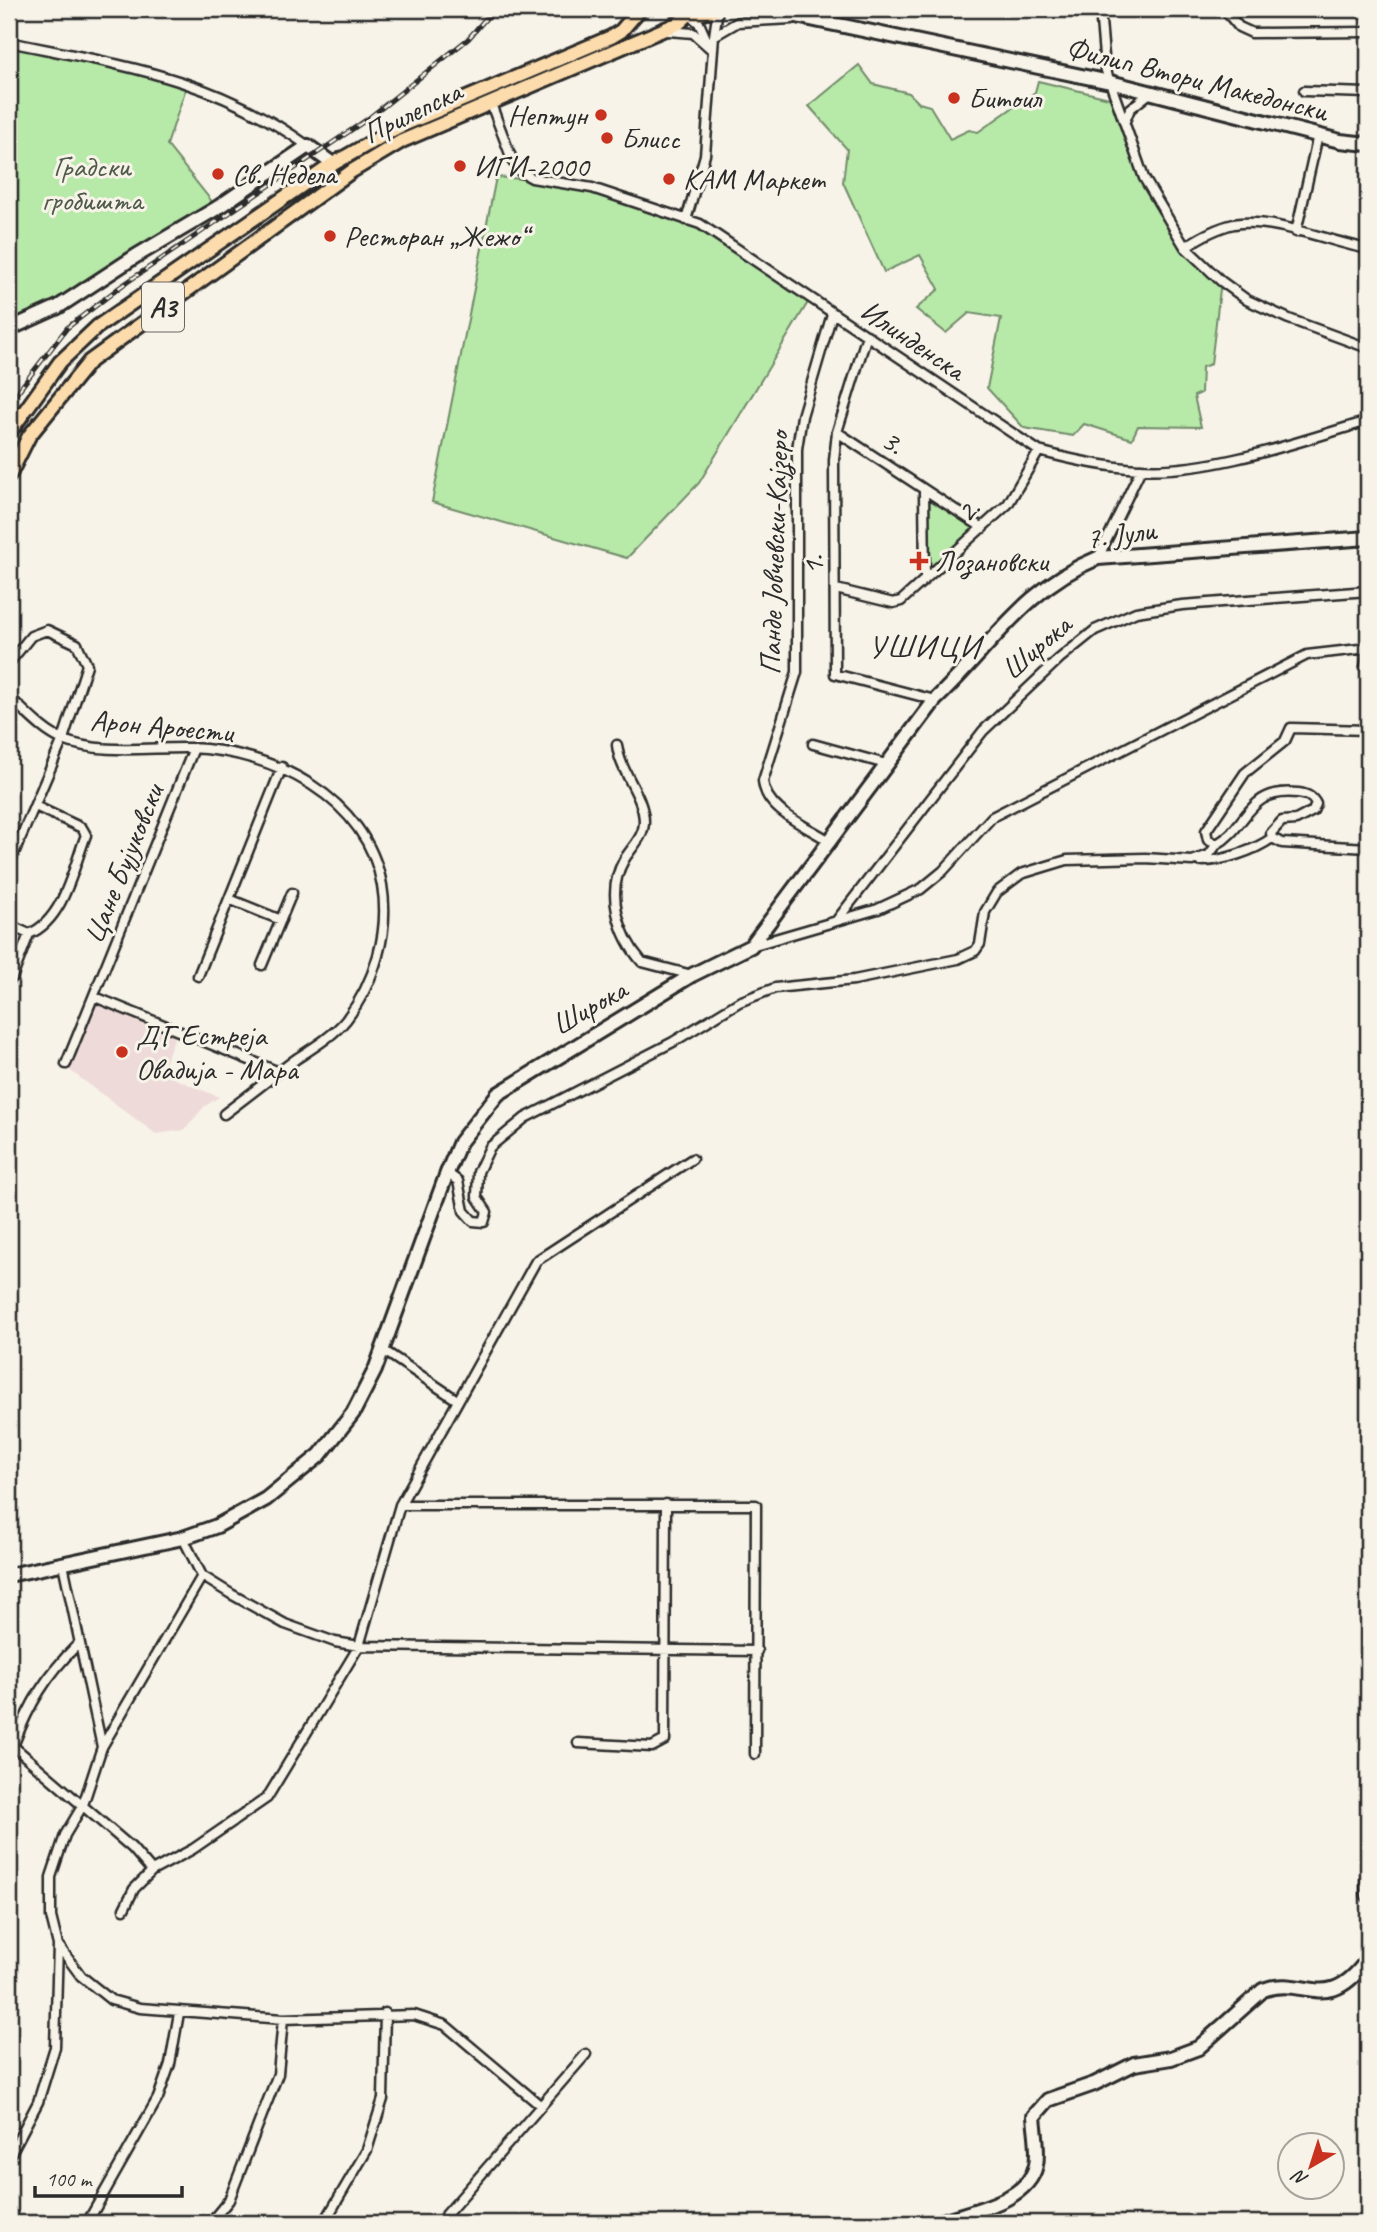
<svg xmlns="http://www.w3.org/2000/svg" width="1377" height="2232" font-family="Caveat,sans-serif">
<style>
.built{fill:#eedbd9}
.green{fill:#b7e9a8;stroke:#718a6a;stroke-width:2}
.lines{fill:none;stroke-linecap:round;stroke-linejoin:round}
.street-casing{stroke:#2b2b2b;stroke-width:13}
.secondary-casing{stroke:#2b2b2b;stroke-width:18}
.primary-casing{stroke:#2b2b2b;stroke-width:18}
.street{stroke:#f7f3e8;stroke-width:8}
.secondary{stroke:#f7f3e8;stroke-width:12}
.primary{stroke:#fcdcac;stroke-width:12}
.rail-casing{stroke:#2b2b2b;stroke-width:5}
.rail{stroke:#f7f3e8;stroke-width:2.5;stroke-dasharray:8;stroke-linecap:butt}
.poi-dot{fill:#c8321e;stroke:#f7f3e8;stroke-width:2.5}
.labels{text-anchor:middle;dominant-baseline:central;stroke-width:6;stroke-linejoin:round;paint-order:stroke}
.shield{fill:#f7f3e8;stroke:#686764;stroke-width:2}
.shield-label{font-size:28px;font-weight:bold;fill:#2b2b2b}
.street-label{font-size:30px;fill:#2b2b2b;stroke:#f7f3e8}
.poi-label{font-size:30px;fill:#2b2b2b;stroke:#f7f3e8;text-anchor:start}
.park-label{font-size:30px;fill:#4e5a4a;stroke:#f7f3e8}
.neighbourhood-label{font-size:32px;letter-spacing:2px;fill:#2b2b2b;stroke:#f7f3e8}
</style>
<rect width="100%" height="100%" fill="#f7f3e8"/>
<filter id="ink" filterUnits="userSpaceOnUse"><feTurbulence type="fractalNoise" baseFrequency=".0143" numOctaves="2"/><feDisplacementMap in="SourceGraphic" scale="14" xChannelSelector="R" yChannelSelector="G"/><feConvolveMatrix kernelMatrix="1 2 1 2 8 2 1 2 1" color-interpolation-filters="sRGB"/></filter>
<g filter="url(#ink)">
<path class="built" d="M100 1003 175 1036 161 1073 219 1097 205 1106 184 1130 156 1134 68 1069 95 1005Z"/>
<path class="green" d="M9 42 188 82 167 145 217 208 9 329Z
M859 65 873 84 909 93 919 103 930 106 950 139 969 130 978 132 1035 92 1038 81 1109 98 1120 109 1144 178 1185 247 1221 281 1211 364 1202 367 1201 393 1194 396 1201 427 1138 426 1132 439 1084 424 1073 436 1024 428 987 388 1001 318 969 313 946 333 916 309 939 289 920 255 884 272 843 182 847 149 809 106Z
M496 177 573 183 700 224 810 299 699 483 627 558 432 502Z
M924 491 983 528 925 577Z"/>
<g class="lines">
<g class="street-casing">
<path id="street" d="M1100 9 1105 68 1144 178 1185 247 1221 281 1247 300 1289 319 1368 348
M1224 9 1239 27 1252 33 1368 32
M689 14 699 23 708 43
M668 31 693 33 711 49
M714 36 718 9
M9 42C120 65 213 77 308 146
M1304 91 1368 93
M491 104 513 162 521 172 532 178 592 188 700 224 1039 451C1072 460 1105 467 1139 469 1210 474 1300 441 1368 421
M1125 121 1130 109 1150 93
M686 220 705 155 714 36 738 22 792 19
M1296 232 1318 135
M1185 247C1200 237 1216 228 1234 224 1271 217 1331 242 1368 249
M867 335 837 432 834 460 835 674 935 700
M837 432 983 528
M924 491 925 577
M1098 558 1141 469
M836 589 893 603 901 601 1008 504 1039 451
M1367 658 1365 667 1368 671
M9 663 31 636 47 630 77 644 87 665 63 739 9 865
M9 697C25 711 43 732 63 740 101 755 151 747 190 748 273 751 366 797 382 885 390 932 375 982 346 1020 334 1035 313 1048 296 1059 272 1077 248 1096 224 1114
M1368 730 1291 728 1285 741 1245 773 1206 831 1208 840 1217 844C1247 828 1247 787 1298 793 1306 794 1312 796 1316 804L1313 811 1296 820 1282 821 1271 833 1272 838 1282 843 1368 848
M813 744 886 764
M617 745C620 773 644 795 644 822 644 837 631 848 624 860 605 893 619 936 642 962L692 975
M831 842C807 826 765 811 763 781L797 672V449L802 416 832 314
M1199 861C1221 862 1254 851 1272 838
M229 899 281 920
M837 920 983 731 1059 659 1095 630 1136 612 1182 605 1368 591
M9 925 29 934C64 920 73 868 86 835L82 828 35 806
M751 946 878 909 921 889 943 871 992 817 1307 655 1368 648
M262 965 292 893
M198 976 282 767
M12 978 29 934
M95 997 279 1072
M66 1064 194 748
M447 1173 458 1181 464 1211 473 1221 484 1222 487 1212 477 1197 478 1172 490 1147 525 1118 673 1042 739 1002 775 988 854 980 958 959 975 951 980 944 985 912 997 892 1021 874 1067 860 1145 858 1192 861 1209 855 1217 844
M383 1350 457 1400
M400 1505H756L755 1754
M183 1538 202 1576 231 1594 285 1624 335 1642 359 1646 757 1651
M63 1564 102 1747
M202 1576 102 1747 83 1805 65 1835 51 1877V1917L58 1945 81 1976 111 2000 140 2008 283 2019 414 2015 445 2025 541 2106
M578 1743 652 1747 665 1740 666 1504
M13 1746C30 1703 45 1677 78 1644
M9 1751 13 1746 132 1848 152 1871
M124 1909 134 1889 152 1871 193 1849 267 1798 359 1646 400 1505 536 1261 692 1159
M9 2157 38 2102 55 2047 58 1945
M87 2223 158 2098 170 2064 179 2013
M210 2223 229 2200 278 2074 283 2019
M324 2223 367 2150 383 2099 385 2013
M439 2223 586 2054"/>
</g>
<g class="secondary-casing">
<path id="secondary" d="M763 9 1110 82 1340 141 1368 144
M9 329 58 307 136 256 217 208 308 146 333 164
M9 1575 183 1538 217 1526 266 1499 320 1455 353 1413 375 1370 447 1173 460 1142 498 1094 692 975 751 946 935 700C990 648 1024 588 1098 558L1368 538
M1368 1878V1895
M937 2223C968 2211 1028 2203 1036 2165 1039 2150 1035 2131 1034 2116L1048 2100 1094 2084 1134 2064 1171 2058 1198 2048 1263 1990C1305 1974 1326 2017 1368 1959"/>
</g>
<g class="primary-casing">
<path id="primary" d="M675 9 699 14 716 9
M9 433 60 362 97 327 333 164 396 128 611 37 621 31 640 9
M9 476 29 436 90 361 352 171 402 141 679 23 689 14"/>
</g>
<use href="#street" class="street"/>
<use href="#secondary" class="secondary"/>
<use href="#primary" class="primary"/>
<g class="rail-casing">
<path id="rail" d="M9 403 67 328 120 287 369 118 468 39 494 9"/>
</g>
<use href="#rail" class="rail"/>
</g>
</g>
<g class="poi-dot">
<circle cx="954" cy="98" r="7"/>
<circle cx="601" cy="115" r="7"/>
<circle cx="607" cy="138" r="7"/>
<circle cx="460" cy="166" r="7"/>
<circle cx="218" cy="174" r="7"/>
<circle cx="669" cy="179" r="7"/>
<circle cx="330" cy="236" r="7"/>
<path d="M915.5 550.5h7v7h7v7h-7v7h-7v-7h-7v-7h7z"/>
<circle cx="122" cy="1052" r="7"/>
</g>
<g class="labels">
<rect class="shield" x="142" y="282.5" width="42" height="49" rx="5"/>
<g class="shield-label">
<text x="163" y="307">A3</text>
</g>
<g class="street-label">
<text transform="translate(1197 79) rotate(14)">Филип Втори Македонски</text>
<text transform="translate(412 112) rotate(-26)">Прилепска</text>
<text transform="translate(913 340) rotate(34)">Илинденска</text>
<text transform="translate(893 442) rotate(34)">3.</text>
<text transform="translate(968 510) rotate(-43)">2.</text>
<text transform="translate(1121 534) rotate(-8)">7. Јули</text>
<text transform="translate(774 553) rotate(-88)">Панде Јовчевски-Кајзеро</text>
<text transform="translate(813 565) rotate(-91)">1.</text>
<text transform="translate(1036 647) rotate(-41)">Широка</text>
<text transform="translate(162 726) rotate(5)">Арон Ароести</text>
<text transform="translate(123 864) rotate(-68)">Цане Бујуковски</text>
<text transform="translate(589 1007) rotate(-30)">Широка</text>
</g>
<g class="poi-label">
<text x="968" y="98">Битоил</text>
<text x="587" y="115" text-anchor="end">Нептун</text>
<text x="621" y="138">Блисс</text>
<text x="474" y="166">ИГИ-2000</text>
<text x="232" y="174">Св. Недела</text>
<text x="683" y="179">КАМ Маркет</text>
<text x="344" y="236">Ресторан „Жежо“</text>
<text x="935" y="561">Лозановски</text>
<text x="136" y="1035">ДГ Естреја<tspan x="136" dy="34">Овадија - Мара</tspan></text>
</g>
<g class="park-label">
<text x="92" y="166">Градски<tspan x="92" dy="34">гробишта</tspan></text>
</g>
<g class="neighbourhood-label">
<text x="925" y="646">УШИЦИ</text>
</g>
</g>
<rect width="1377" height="2232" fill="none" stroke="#f7f3e8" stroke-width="35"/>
<rect x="18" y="18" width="1342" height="2197" fill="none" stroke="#2b2b2b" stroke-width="2.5" filter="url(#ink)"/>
<g transform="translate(1311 2166) rotate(219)"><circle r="33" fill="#f7f3e8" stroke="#a5a39c" stroke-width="2"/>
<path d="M0-5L12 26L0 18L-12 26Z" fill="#c8321e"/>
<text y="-10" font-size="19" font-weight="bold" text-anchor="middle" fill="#2b2b2b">N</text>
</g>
<path d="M35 2186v10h147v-10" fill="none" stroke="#2b2b2b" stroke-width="3.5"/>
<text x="46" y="2186" font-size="21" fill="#2b2b2b" stroke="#f7f3e8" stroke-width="5" paint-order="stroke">100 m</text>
</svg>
